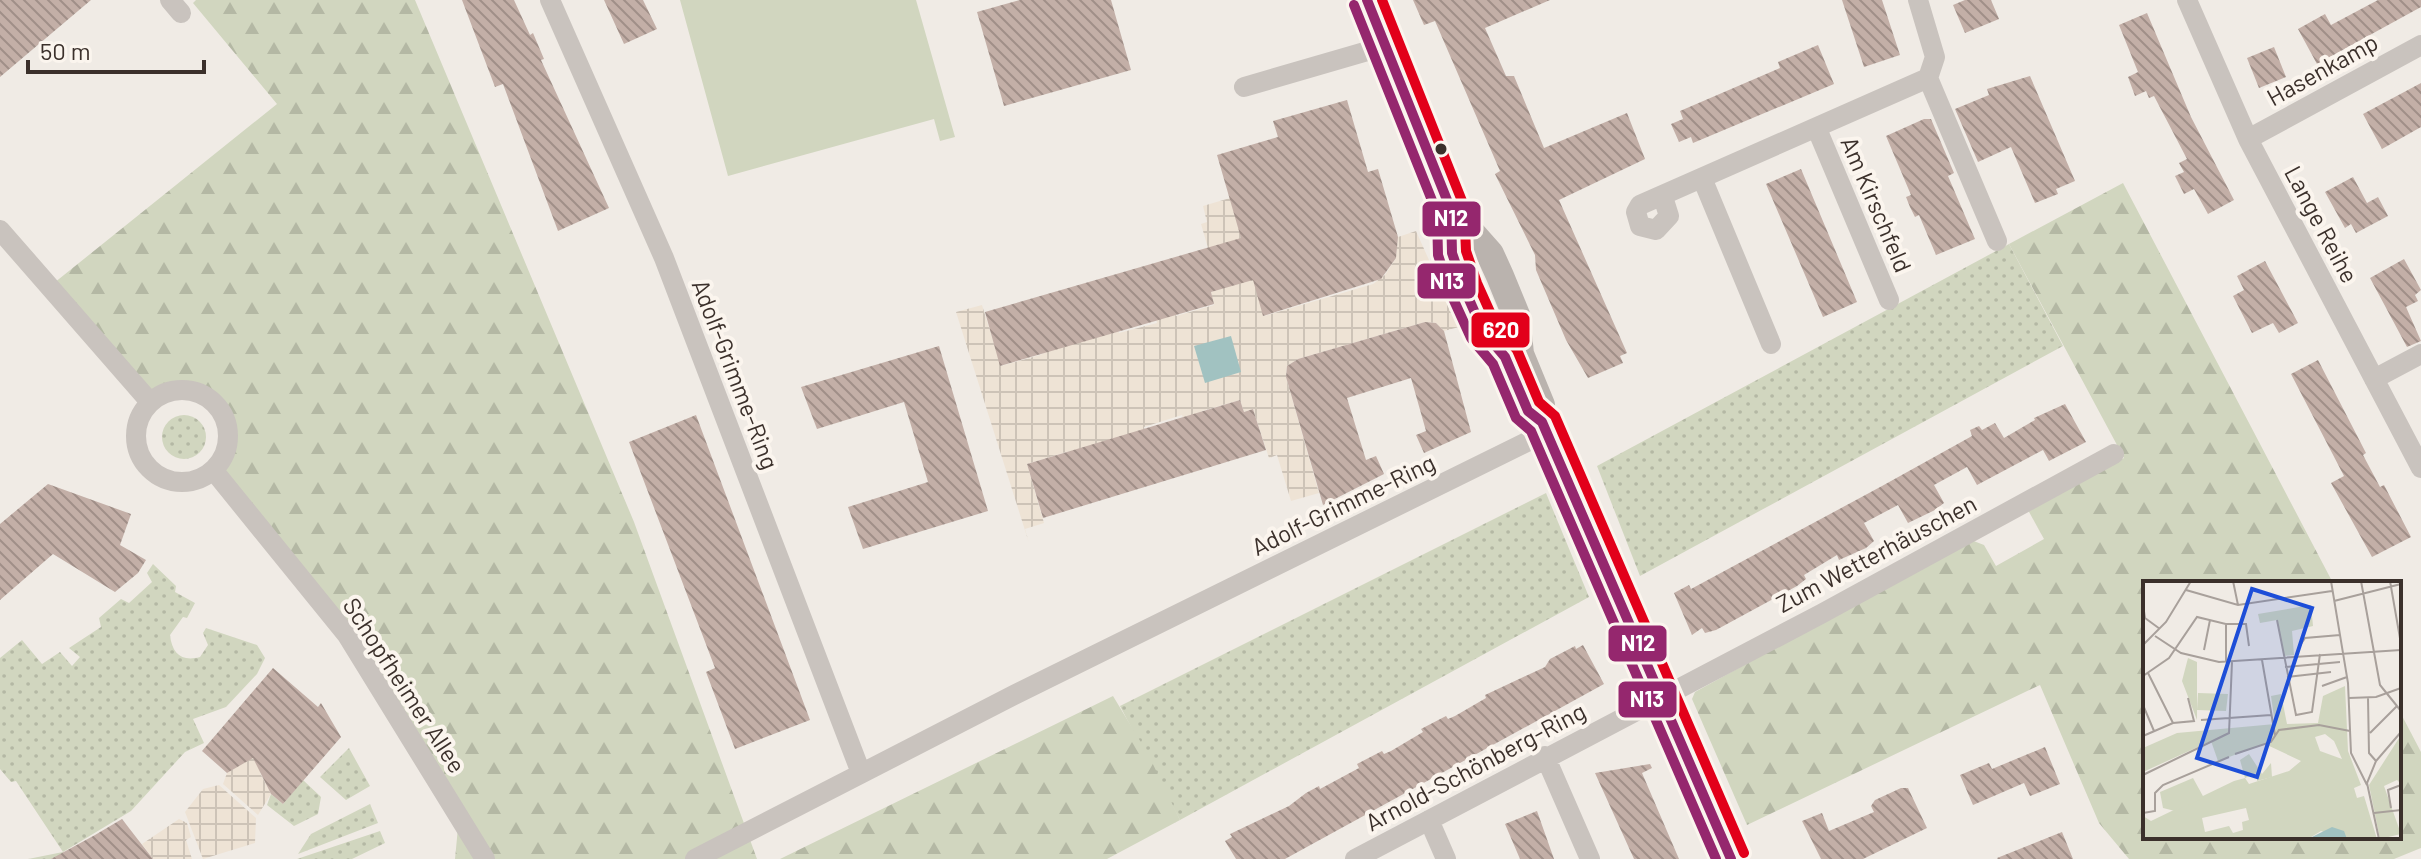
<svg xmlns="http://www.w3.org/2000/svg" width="2421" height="859" font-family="Barlow,sans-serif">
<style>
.green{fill:url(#green-dots)}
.forest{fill:url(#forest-firs)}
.pitch{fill:#d1d6bf}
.plaza{fill:url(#plaza-grid)}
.water{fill:#a1c2c1}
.building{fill:url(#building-back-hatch)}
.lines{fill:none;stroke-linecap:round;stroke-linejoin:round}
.street{stroke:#c9c3be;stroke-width:20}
.secondary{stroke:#bab3ae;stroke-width:28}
.bus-1-casing{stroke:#fbf5ee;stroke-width:16}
.bus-2-casing{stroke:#fbf5ee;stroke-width:16}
.bus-3-casing{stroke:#fbf5ee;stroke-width:16}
.bus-1{stroke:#95276e;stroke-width:10}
.bus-2{stroke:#95276e;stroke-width:10}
.bus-3{stroke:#e2001a;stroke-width:10}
.bus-dot{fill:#3b302b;stroke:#fbf5ee;stroke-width:3}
.labels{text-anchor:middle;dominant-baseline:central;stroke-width:8;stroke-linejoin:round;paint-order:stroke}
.street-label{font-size:24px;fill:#3b302b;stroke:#fbf5ee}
.inset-road{fill:none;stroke:#a8a09b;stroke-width:2}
.view{fill:#1d4ed8;fill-opacity:0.15;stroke:#1d4ed8;stroke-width:4}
.inset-edge{fill:none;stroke:#3b302b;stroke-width:4}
.line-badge{stroke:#fbf5ee;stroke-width:3}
.badge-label{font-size:22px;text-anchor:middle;font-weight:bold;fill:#fff}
</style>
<defs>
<pattern id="green-dots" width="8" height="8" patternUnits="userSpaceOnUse" patternTransform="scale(2)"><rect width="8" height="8" fill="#d1d6bf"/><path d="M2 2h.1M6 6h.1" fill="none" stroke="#b4b8a4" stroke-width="1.8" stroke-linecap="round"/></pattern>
<pattern id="forest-firs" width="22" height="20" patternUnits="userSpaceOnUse" patternTransform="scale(2)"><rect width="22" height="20" fill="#d1d6bf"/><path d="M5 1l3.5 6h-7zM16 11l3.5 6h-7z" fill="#b4b8a4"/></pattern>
<pattern id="plaza-grid" width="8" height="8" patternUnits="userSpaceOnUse" patternTransform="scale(2)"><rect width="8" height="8" fill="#eee3d5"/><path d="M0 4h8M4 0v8" fill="none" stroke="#cdc3b7"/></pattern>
<pattern id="building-back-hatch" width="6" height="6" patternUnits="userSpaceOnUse" patternTransform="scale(2)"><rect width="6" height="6" fill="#c3afa7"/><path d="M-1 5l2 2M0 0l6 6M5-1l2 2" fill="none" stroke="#a08f88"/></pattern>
</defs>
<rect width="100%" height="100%" fill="#f0ebe5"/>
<path class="green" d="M2009 244 2063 346 1640 576 1597 466Z
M162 437a22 22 0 1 1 44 0a22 22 0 1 1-44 0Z
M1546 493 1589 597 1180 820 1120 706Z
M153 564 176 586 175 592 195 603 187 618 183 617 170 635C172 654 182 662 200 657L208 645 203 633 206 628 257 645 265 658 257 674 226 707 193 719 204 743 185 752 131 811 63 852 67 859H28L63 852 16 781 11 782 0 769V658L22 640 42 664 60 652 72 666 80 657 69 648 101 627 99 618 121 599 129 603 152 582 147 573Z
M349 748 370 786 346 800 320 777Z
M303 780 321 797 318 814 294 826 267 805 271 794 283 804Z
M370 804 378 823 298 854 311 834Z
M380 831 385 843 352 859H297Z"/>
<path class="forest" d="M196 0H415L634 522 757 859H455L459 817 375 678 214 471C252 421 202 368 150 402L49 287 277 104 193 3Z
M2123 183 2333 583H2145V837H2399V710L2421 752V848L2394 859H2129L2099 823 2040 685 1747 825 1692 699 1695 692 1971 540 1984 545 1996 566 2044 539 2028 510 2124 458 2009 244Z
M1113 696 1148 754 1180 820 1107 859H780Z"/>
<path class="pitch" d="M680 0H916L955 137 940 141 934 119 728 176Z"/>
<path class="plaza" d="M1230 198 1264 316 1373 284 1385 275 1396 258 1398 237 1416 231 1459 327 1444 331 1436 323 1425 322 1298 359 1287 366 1286 377 1319 493 1291 501 1277 455 1269 458 1253 409 1244 412 1240 400 1202 411 1185 424 1182 415 1144 427 1148 442 1066 452 1027 464 1044 523 1025 529 1029 543 956 312 982 305 1001 366 1040 355 1114 318 1119 333 1157 323 1155 313 1173 308 1176 316 1214 305 1211 292 1220 289 1201 224 1207 222 1203 206Z
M255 756 266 767 260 773 271 794 258 815 223 784 227 773Z
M219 785 256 818 255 843 203 859 185 812 203 789Z
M179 819 187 823 191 837 186 840 192 859H153L142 844Z"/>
<path class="water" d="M1231 336 1241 372 1205 383 1194 346Z"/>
<path class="building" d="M0 0H91L0 77Z
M462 0H514L530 35 533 33 544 59 541 60 609 208 558 231 503 84 495 87Z
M604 0H643L657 29 624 44Z
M1020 0H1111L1131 70 1004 106 977 12Z
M1413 0H1550L1485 28 1506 76H1514L1544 148 1627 113 1645 159 1559 200 1627 353 1620 356 1623 363 1588 378 1566 340 1536 270 1535 255 1495 174 1500 171 1435 21 1424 25Z
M1842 0H1882L1900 55 1864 67Z
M1965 0H1991L1999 19 1965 33 1953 5Z
M2378 0H2421V7L2317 64 2298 29 2325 14 2331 25Z
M2147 13 2191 117 2234 200 2208 214 2194 189 2184 194 2175 176 2184 172 2179 163 2187 159 2154 96 2149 98 2146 91 2135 96 2128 77 2138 72 2119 25Z
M1818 45 1834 84 1693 143 1691 137 1679 142 1671 124 1683 119 1680 111 1780 68 1778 62Z
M2274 47 2286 77 2259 88 2247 58Z
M2030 76 2075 181 2056 189 2058 194 2035 203 2011 147 1978 162 1955 109 1989 95 1987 89Z
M2421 83V127L2382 149 2363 114Z
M1347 100 1368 172 1378 169 1398 237 1396 258 1381 279 1263 316 1253 280 1211 292 1214 304 1000 366 985 312 1241 238 1217 155 1278 137 1273 121Z
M1924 119H1931L1954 173 1948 176 1975 239 1936 255 1919 215 1915 217 1910 207 1906 197 1911 195 1886 136Z
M1801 169 1857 302 1823 317 1766 184Z
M2353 177 2367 203 2378 197 2388 216 2356 233 2351 224 2345 228 2325 192Z
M2404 259 2421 290 2415 295 2418 301 2406 307 2421 341 2407 347 2370 278Z
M2265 261 2298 323 2279 333 2273 323 2252 333 2233 296 2244 290 2237 276Z
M1425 322 1436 323 1444 331 1471 432 1424 453 1416 435 1426 431 1411 378 1347 398 1366 460 1376 456 1384 474 1323 505 1286 377 1287 366 1298 359Z
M939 346 988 511 863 549 848 507 928 482 904 402 817 429 801 387Z
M2318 360 2366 453 2363 455 2380 487 2384 485 2411 537 2372 557 2331 483 2344 476 2291 374Z
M1240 400 1244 412 1253 409 1266 450 1043 518 1027 464Z
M2065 404 2086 442 2049 461 2043 450 1977 485 1967 467 1934 485 1944 503 1935 510 1908 523 1898 505 1864 523 1874 541 1866 548 1839 560 1837 555 1804 575 1806 579 1797 586 1716 630 1705 633 1702 628 1692 635 1674 593 1689 585 1691 589 1882 486 1972 436 1970 430 1979 426 1982 430 1995 423 2004 438 2035 420 2034 418Z
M696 415 810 720 735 749 706 672 715 668 629 442Z
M48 484 131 514 120 545 146 560 138 573 115 592 53 554 0 600V524Z
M1583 645 1604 684 1285 859H1236L1225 841 1232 837 1230 834 1289 806 1306 793 1319 786 1320 789 1359 768 1357 764 1382 751 1384 754 1391 751 1423 732 1421 729 1446 716 1448 719 1455 716 1486 698 1485 695 1545 667 1550 659 1575 646 1576 649Z
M273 668 318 707 321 703 341 737 283 804 271 794 253 758 227 773 202 751Z
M2045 747 2060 784 2030 796 2024 783 1973 805 1960 775 1989 763 1992 769Z
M1650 764 1652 768 1642 773 1679 859H1634L1595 773Z
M1901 788H1908L1927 828 1863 859H1821L1802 821 1822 813 1829 831 1874 812 1871 806 1875 800Z
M1537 811 1554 859H1520L1505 824Z
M122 819 153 859H51L95 835Z
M2062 832 2073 859H1998L1997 858Z"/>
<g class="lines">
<path class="street" d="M170 0 181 13
M550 0 664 258 861 773
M2187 0 2248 139 2421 468
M1928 78 1997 241
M1244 87 1385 46
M1817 129 1889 300
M2248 139 2421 45
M1702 178 1771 344
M1663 197 1669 216 1656 230 1640 226 1636 212 1640 205 1928 78 1935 57 1918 0
M0 230 150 402
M2374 379 2421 354
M136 436a46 46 0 1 1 92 0a46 46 0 1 1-92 0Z
M214 471 347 635 485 859
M1545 756 1590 859
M1429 820 1446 859
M695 859 1016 694 1547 432
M1355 859 1821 614 2114 454"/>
<path class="secondary" d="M1367 0 1451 210 1490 254 1500 276 1516 315 1520 354 1541 405 1542 422 1731 859
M1451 210C1449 251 1462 295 1482 330 1494 350 1505 358 1516 382"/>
<g class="bus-1-casing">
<path id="bus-1" d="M1367 0 1451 210 1452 253 1464 288 1483 331 1505 357 1528 411 1542 422 1731 859"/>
</g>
<g class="bus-2-casing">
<path id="bus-2" d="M1354 5 1437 213 1438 255 1451 294 1471 338 1493 364 1516 418 1531 431 1716 859"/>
</g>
<g class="bus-3-casing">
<path id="bus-3" d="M1382 0 1464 206 1466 251 1477 283 1495 323 1517 350 1539 402 1555 416 1744 853"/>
</g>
<use href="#bus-1" class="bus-1"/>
<use href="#bus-2" class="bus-2"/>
<use href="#bus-3" class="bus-3"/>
</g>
<circle class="bus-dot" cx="1441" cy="149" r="7"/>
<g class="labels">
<g class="street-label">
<text transform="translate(2322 69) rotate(-29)">Hasenkamp</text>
<text transform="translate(1877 204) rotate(67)">Am Kirschfeld</text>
<text transform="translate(2322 224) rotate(62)">Lange Reihe</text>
<text transform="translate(736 374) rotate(69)">Adolf-Grimme-Ring</text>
<text transform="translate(1343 504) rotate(-26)">Adolf-Grimme-Ring</text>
<text transform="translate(1876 553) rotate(-28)">Zum Wetterhäuschen</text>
<text transform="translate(405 685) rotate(57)">Schopfheimer Allee</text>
<text transform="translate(1475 766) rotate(-28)">Arnold-Schönberg-Ring</text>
</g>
</g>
<g transform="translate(2143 581)">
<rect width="258" height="258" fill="#f0ebe5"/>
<path d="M106 173 119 193 128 182 129 196 114 200V192L102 197 97 179Z" fill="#d1d6bf"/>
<path d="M168 24 170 45 149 50 151 74 141 75 134 39 117 42 115 33ZM45 77 54 81V139L39 100ZM202 105 205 170 218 204 211 207 214 217 221 215 234 258H204L178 250 165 258H0V235L8 240 91 200 102 197 106 203 146 190 158 180 122 163 75 180 68 160 0 191V167L34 152 132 143 128 115 138 113 144 143 175 142 180 115ZM182 153 191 160 199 178 177 170 172 156ZM103 227 106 239 99 241 100 249 90 252 86 245 62 251 59 237ZM258 154V203L254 199 241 205 258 253 237 258 226 204Z" fill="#d1d6bf" fill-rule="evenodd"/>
<path d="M55 112 85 113 83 130 54 129ZM50 197 61 217 32 230 20 227 17 211Z" fill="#d1d6bf"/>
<path d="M189 246 201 250 204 258H165Z" fill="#a1c2c1"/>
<path class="inset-road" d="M90 0 95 24M188 0 205 102 208 172 224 204M218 0 237 104 258 130M247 0 258 63M43 9 95 24 189 10M191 20 258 3M0 24 2 37 17 48M134 39 153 134 169 131 177 73M83 43H103L106 65M12 55 38 72 76 81 258 69M0 64 23 41 48 0M156 66 162 57 197 54M61 69 67 39M119 79 132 154M142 86 197 81M5 92 30 142M0 95 26 77 54 36 83 43V81M144 96 188 91M179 105 204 96M206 117 233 116 258 107M225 117 226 172 233 180M0 124 11 150M58 139 128 134M227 152 254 125M0 155 30 142 51 140 45 117M92 173 128 161 136 149 176 144 207 150M0 194 86 152 89 81M248 227 245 209 258 204M0 232 12 230V212L20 204 86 176M231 232 258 229M236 258 224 202 233 180 258 151"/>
<path class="view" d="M109 8 169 27 114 196 54 177Z"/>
<rect width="258" height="258" class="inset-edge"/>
</g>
<g class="line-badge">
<rect x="1421" y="200" width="61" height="38" rx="8" fill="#95276e"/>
<rect x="1416" y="262" width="61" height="38" rx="8" fill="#95276e"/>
<rect x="1470" y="311" width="61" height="38" rx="8" fill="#e2001a"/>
<rect x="1607" y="624" width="61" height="39" rx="8" fill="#95276e"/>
<rect x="1617" y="680" width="61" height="39" rx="8" fill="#95276e"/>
</g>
<g class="badge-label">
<text x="1451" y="226">N12</text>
<text x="1447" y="289">N13</text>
<text x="1501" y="338">620</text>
<text x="1638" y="651">N12</text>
<text x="1647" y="707">N13</text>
</g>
<path d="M28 60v12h176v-12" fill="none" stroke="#3b302b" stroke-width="4"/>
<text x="40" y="60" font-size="24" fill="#3b302b" stroke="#fbf5ee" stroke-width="6" paint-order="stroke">50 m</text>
</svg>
